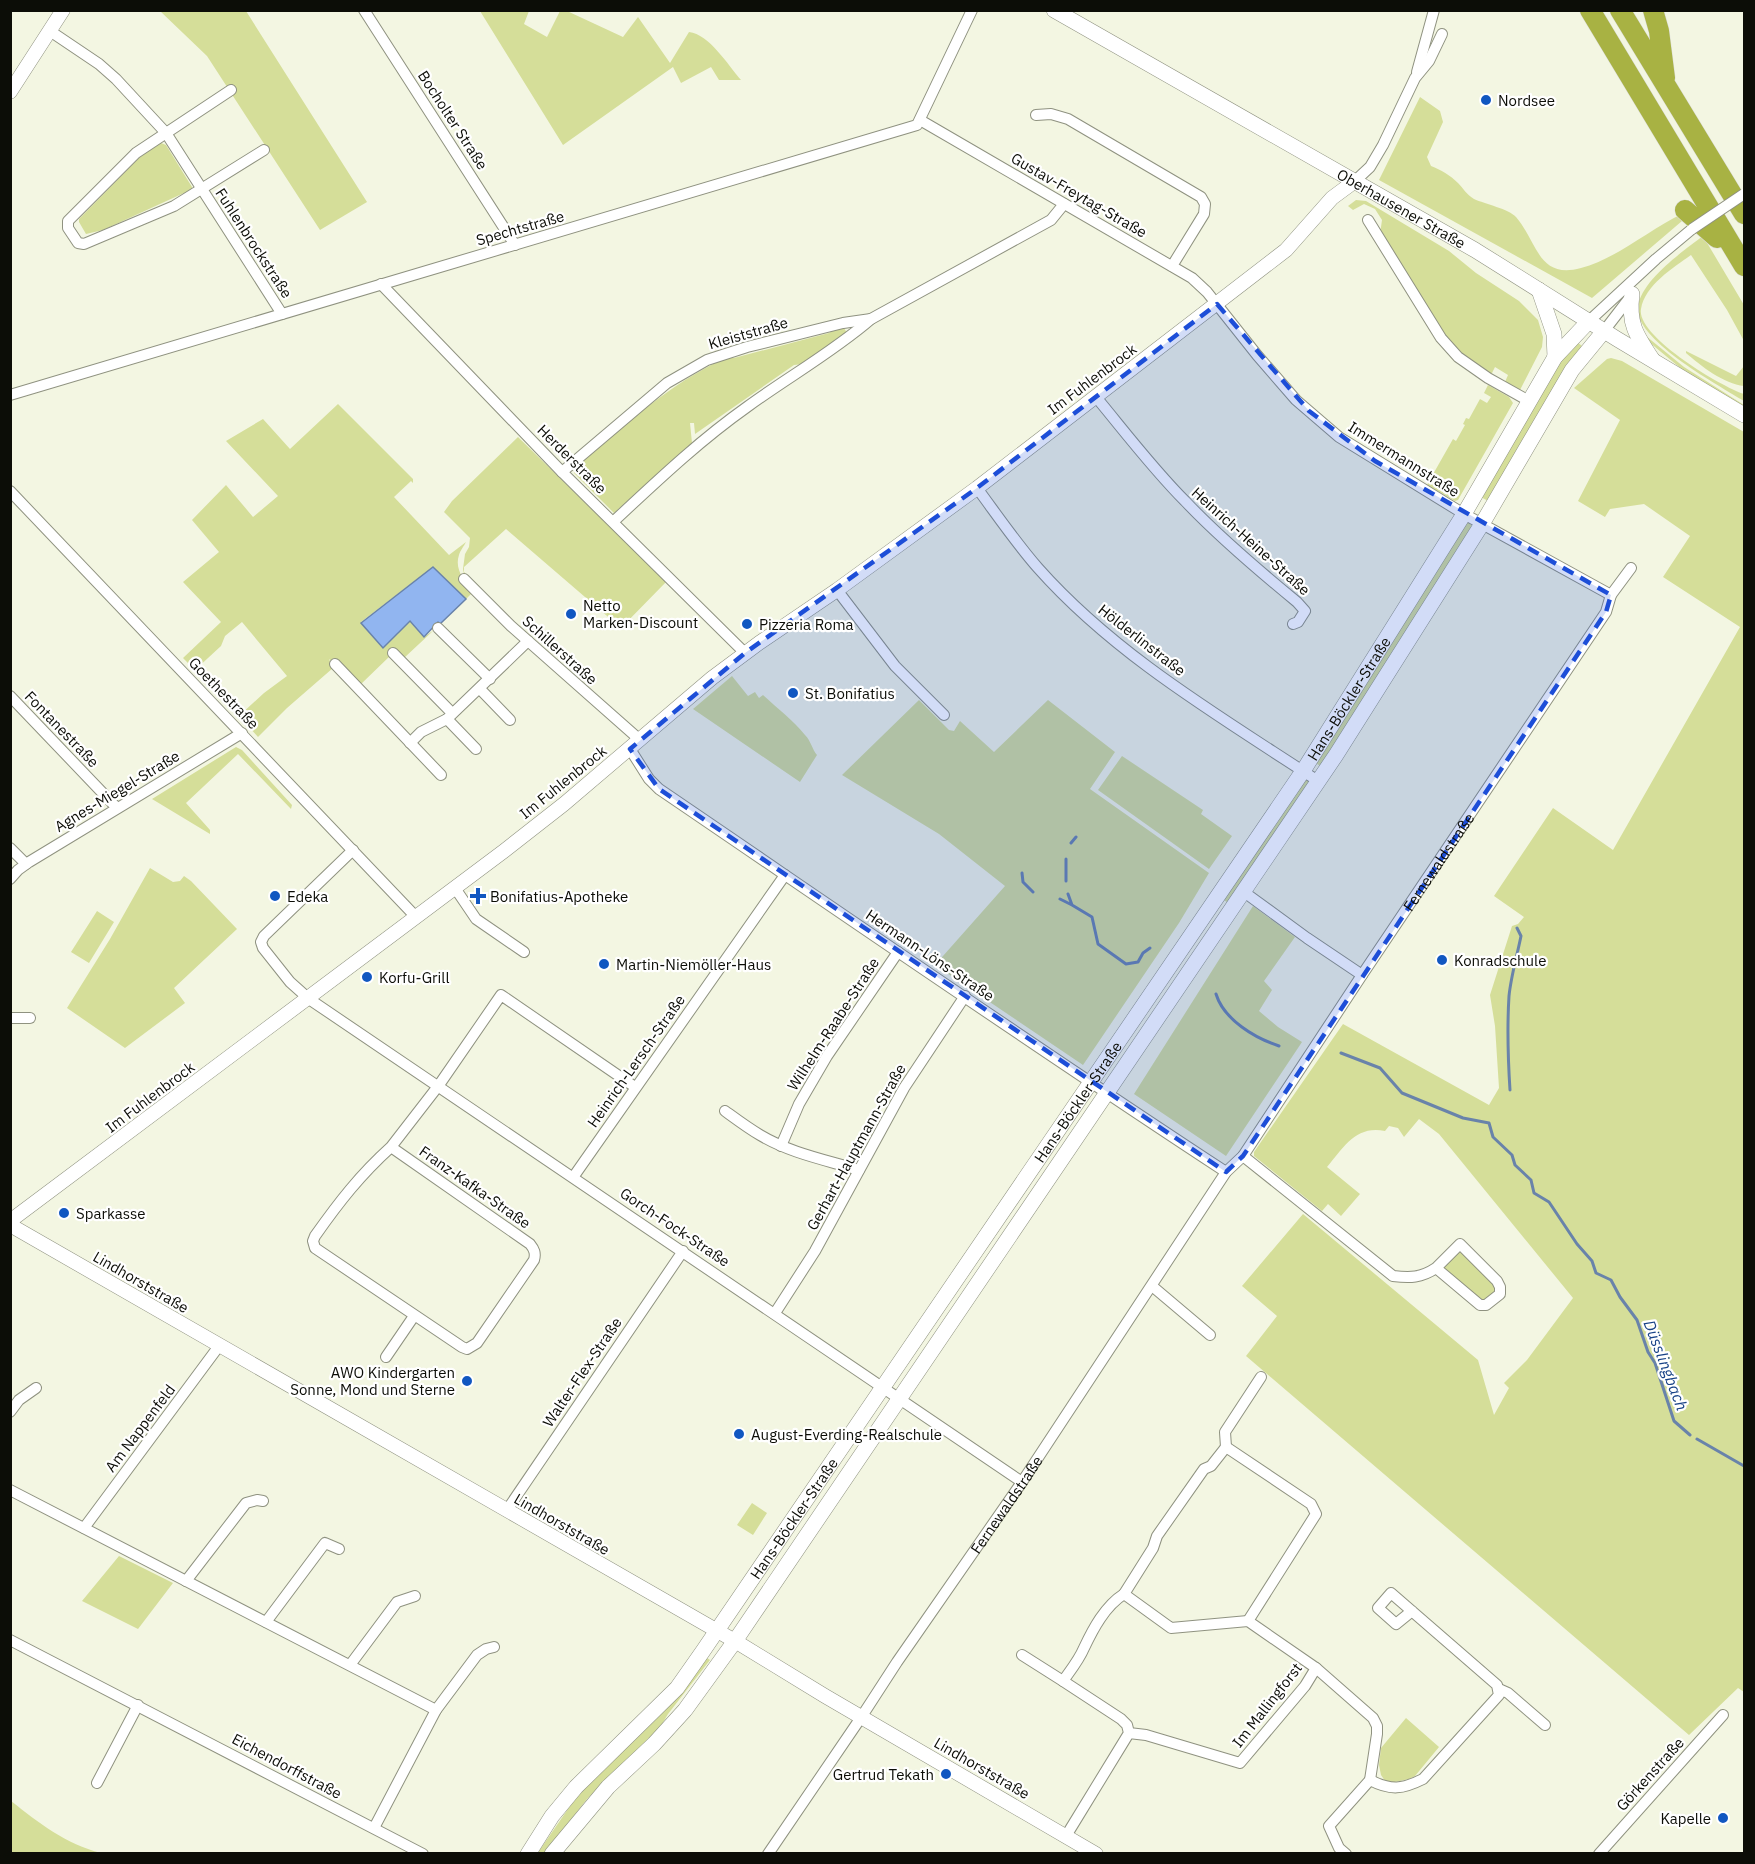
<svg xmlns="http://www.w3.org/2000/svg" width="1755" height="1864" font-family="'IBM Plex Sans',sans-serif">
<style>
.green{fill:#d5de99}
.water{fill:#91b5f0;stroke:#6983aa;stroke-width:1.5}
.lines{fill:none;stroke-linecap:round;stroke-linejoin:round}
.stream{stroke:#6983aa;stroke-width:3}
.minor-casing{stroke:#8f9280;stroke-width:12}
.tertiary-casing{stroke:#8f9280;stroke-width:15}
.secondary-casing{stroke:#8f9280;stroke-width:16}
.motorway-casing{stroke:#dddddc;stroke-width:21}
.minor{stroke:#fff;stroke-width:10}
.tertiary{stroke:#fff;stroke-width:14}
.secondary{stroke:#fff;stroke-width:15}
.motorway{stroke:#a8b243;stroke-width:20}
.minor-bridge-casing{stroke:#8f9280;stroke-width:12;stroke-linecap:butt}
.minor-bridge{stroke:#fff;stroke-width:10}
.marked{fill:#1d4ed8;fill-opacity:0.2;stroke:#1d4ed8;stroke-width:4.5;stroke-dasharray:12 8;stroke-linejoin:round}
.poi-dot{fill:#1157c1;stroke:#fff;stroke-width:2}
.labels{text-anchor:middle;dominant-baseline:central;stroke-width:4.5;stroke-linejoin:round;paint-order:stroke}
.poi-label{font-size:15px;fill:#0c0d07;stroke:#fff;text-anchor:start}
.street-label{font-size:15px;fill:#0c0d07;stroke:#fff}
.water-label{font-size:16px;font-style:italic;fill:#194387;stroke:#fff}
</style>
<rect width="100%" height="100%" fill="#f3f6e2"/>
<path class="green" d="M160 11H246L367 202 320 230 207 56Z
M480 11H529L524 24 547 37 560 11H567L623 37 638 17 670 63 689 32C709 34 728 65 741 80H719L711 67 681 83 673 67 563 145Z
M1420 97 1440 111 1443 122 1427 157 1431 166C1441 170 1450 175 1458 183 1463 188 1467 195 1474 199 1485 204 1509 209 1516 217 1537 241 1538 280 1581 268 1616 259 1650 229 1682 214L1686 216 1682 221 1592 298 1379 180Z
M161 143 166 145 192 187V189L185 194 184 193 103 230 86 234 79 222V219L140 157Z
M1356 200 1366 201 1449 251 1476 273 1519 301 1538 320 1543 337 1542 347 1520 390 1505 382 1508 375 1495 367 1491 375 1465 357 1448 341 1380 234 1382 220 1375 209 1364 204 1353 210 1348 206Z
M1703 236 1744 305V341L1727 310 1691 255C1673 268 1645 285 1641 309 1636 336 1721 387 1744 394V401C1720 386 1632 339 1638 306 1642 280 1683 251 1703 236Z
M844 328 847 333 803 364 794 365 695 434 694 423H690L692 443 614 513 574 473 575 468C619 430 661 391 713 364L712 362 727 356 734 358 829 333 835 329Z
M1646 336 1684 367 1744 405V408L1684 371 1643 337Z
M1577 342 1582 346 1490 502 1479 496 1559 362Z
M1686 351 1736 376 1744 366V386C1724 384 1701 366 1686 353Z
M1611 358 1622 361 1744 432V1692L1738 1688 1689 1735 1246 1356 1277 1316 1242 1286 1303 1214 1478 1360 1494 1415 1509 1388 1504 1383 1527 1360 1573 1298 1439 1134 1419 1119 1404 1137 1398 1128 1389 1126 1385 1131C1356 1125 1344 1147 1327 1167L1360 1194 1341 1216 1328 1204 1322 1211 1254 1156V1152L1343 1024 1489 1105 1499 1088 1495 1026 1490 995 1512 926 1518 924 1524 917 1494 896 1553 808 1613 850 1740 627 1663 577 1690 536 1644 504 1610 509 1605 517 1578 501 1620 420 1574 388 1607 359Z
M1488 385 1509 397 1513 403 1458 500 1455 501 1427 485 1429 482 1436 485 1439 479 1432 476 1453 439 1456 441 1465 425 1463 424 1466 418 1469 419 1480 399 1487 403 1491 397 1484 393Z
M338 404 413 479V483L411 481 394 497 449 555 466 542C464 546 460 551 459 555 454 569 465 582 473 592L466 599 433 567 361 622 383 647 410 621 424 637 434 630 404 658 393 648 388 653 390 656 360 685 337 659 333 662 329 659 333 668 287 708 258 737 239 716 264 693 287 676 242 622 225 636 221 646 195 670 183 658 221 622 183 582 219 552 192 520 226 485 253 517 278 496 226 441 263 419 290 449Z
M518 437 666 582 621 628 506 529 464 567V572L479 586 475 589 464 574 463 569 465 554 469 547 470 538 444 512 452 501Z
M1465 522H1468L1472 526 1323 768 1313 761Z
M732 676 748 696 755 692 759 698 763 695C777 708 793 720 805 735 811 741 812 749 817 755L800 782 693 709Z
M919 700 949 730 954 731 960 721 994 752 1048 700 1115 752 1090 789 1209 873 1179 923 1083 1065 935 965 1005 886 939 834 842 775Z
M236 747 242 750 292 805 291 809 238 754 186 803 210 830V834L152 799Z
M1122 756 1203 810 1201 814 1232 836 1209 869 1098 790Z
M1305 779 1310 781 1231 905 1221 898Z
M150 868 173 882 180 881 184 876 191 881 237 929 174 988 185 1003 125 1048 67 1008 110 939Z
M1253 906 1295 937 1264 981 1272 990 1259 1011 1278 1027 1302 1042 1226 1156 1134 1094Z
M97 911 114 922 89 963 71 952Z
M1456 1252 1465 1253 1496 1287 1492 1297 1480 1301 1443 1270V1265Z
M752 1503 767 1513 753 1535 737 1525Z
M119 1556 173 1583 138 1629 82 1601Z
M704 1656 710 1660 668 1714 661 1726 587 1799 545 1853 537 1854 579 1793Z
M1406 1718 1439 1747 1415 1776 1409 1779 1390 1783 1385 1781 1381 1775 1379 1765 1381 1748Z
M11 1801C39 1823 66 1844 101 1853H11Z"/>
<path class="water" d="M433 567 466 599 440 624 438 622 424 637 410 621 383 648 361 623Z"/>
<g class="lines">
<path class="stream" d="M1071 843 1076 837
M1066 859V881
M1022 873 1023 882 1033 892
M1068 894 1072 905 1092 917 1098 944 1126 964 1138 962 1143 953 1150 948
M1060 899 1072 905
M1216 994C1224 1020 1255 1038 1279 1046
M1341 1053 1380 1068 1402 1093 1463 1118 1489 1123 1493 1137 1512 1155 1515 1165 1531 1180 1534 1193 1549 1202 1577 1244 1592 1261 1596 1273 1611 1280 1620 1297 1637 1320 1648 1352 1655 1363 1674 1421 1690 1435
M1510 1090C1508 1059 1507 1028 1509 996 1511 976 1517 956 1521 936L1517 928
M1697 1439 1744 1466"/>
<g class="minor-casing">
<g id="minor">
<path d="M364 10 515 245"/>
<path d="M50 31 99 64 116 79 166 133 282 314"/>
<path d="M1417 72 1434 10"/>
<path d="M231 90 136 153 68 221V228L78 243 84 244 174 206 264 150"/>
<path d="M1036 115 1051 114 1068 119 1201 197 1205 204 1204 214 1172 266"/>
<path d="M920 120 1192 278 1207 292 1257 355 1296 400 1339 437 1464 514 1611 595"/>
<path d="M1355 181 1370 167 1383 145 1415 78 1429 61 1442 34"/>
<path d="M1368 220 1441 338 1458 357 1488 378 1529 401"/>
<path d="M381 284 562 472 745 653"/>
<path d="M1589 321 1656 259 1692 229"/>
<path d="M1604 331 1631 296"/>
<path d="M10 395 917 125 972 10"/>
<path d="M1096 397C1125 432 1153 469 1185 501 1220 538 1258 570 1297 602L1305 611 1298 622 1293 624"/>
<path d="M562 472 667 383 707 360 747 347 843 323 871 319"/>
<path d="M977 488C997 515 1016 543 1038 568 1116 656 1221 717 1318 781"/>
<path d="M10 491 416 917"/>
<path d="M614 521C657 481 699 441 747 407 788 377 833 352 871 319L1051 220 1064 204"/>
<path d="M464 579 511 626 640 740"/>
<path d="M837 590 895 666 944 715"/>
<path d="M438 628 490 679"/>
<path d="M393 653 452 713"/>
<path d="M335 664 441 775"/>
<path d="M480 689 510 720"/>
<path d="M10 696 117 808"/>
<path d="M447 719 476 749"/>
<path d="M410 743 421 732 447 719 528 641"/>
<path d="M630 749 649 779 659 789C847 917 1035 1047 1226 1172"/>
<path d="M10 848 26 864"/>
<path d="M353 850 264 936 261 942 263 948 290 982 309 999 1022 1482"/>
<path d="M10 879 18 870 29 862 242 733"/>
<path d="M455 888 476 919 524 952"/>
<path d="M1244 892 1307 938 1362 975"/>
<path d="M10 1018H30"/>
<path d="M725 1111C736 1119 748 1128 760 1135 790 1153 826 1160 859 1170"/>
<path d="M781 1146 799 1104 827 1056 898 952"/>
<path d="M391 1147C360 1175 339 1202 315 1236L313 1241 315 1248 462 1347 467 1349 477 1343 534 1260C536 1253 534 1249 530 1244L391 1147 439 1085 501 995 635 1087"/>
<path d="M1243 1156 1393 1276C1410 1278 1421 1278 1436 1268L1480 1305H1486L1500 1294V1287L1497 1281 1460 1244 1436 1268"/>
<path d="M574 1176 785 875"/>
<path d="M1152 1286 1210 1335"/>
<path d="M775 1313 815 1251 904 1088 965 996"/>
<path d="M386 1357 414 1316"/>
<path d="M10 1412 19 1400 36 1388"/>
<path d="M1226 1447 1225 1432 1261 1377"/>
<path d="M10 1490 436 1710"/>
<path d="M507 1510 683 1251"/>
<path d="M84 1528 219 1346"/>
<path d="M186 1581 246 1503 257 1500 263 1501"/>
<path d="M1124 1594 1153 1548 1157 1536 1204 1469 1211 1466 1226 1447 1311 1504 1316 1514 1248 1621"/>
<path d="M266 1622 325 1543 339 1549"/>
<path d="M10 1640 423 1854"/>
<path d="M1022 1655 1063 1681"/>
<path d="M350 1665 397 1602 415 1596"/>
<path d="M1316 1668 1373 1718 1377 1726V1734L1370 1780"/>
<path d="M1499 1689 1508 1693 1545 1725"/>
<path d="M97 1783 138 1705"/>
<path d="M374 1828 436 1710 477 1655 486 1649 494 1647"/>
<path d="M1066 1836 1129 1733 1146 1735 1240 1763 1305 1686 1316 1668 1248 1621 1171 1628 1124 1594C1105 1606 1093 1629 1084 1648 1079 1660 1070 1671 1063 1681L1121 1719 1127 1725 1129 1733"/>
<path id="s1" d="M768 1854 862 1716 897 1662 1022 1482 1226 1172 1243 1156 1362 975 1606 612 1611 595 1631 568"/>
<path d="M1346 1854 1339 1848 1329 1826 1370 1780C1391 1791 1403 1789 1423 1779L1499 1695 1497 1685 1391 1593 1378 1608 1396 1624 1412 1611"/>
<path d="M1599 1854 1723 1715"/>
</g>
</g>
<g class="tertiary-casing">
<path id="tertiary" d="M10 92 63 10
M10 1221 504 851 564 804 712 678 759 643 837 590 977 488 1286 250 1332 198 1355 181
M10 1225 735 1641 825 1696 1096 1854"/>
</g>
<g class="secondary-casing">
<g id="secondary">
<path id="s2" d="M1054 10 1475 250 1617 339 1744 415"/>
<path d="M1539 290 1554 334 1555 357"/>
<path d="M1632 294C1628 323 1636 335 1652 359"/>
<path id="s3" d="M528 1854 552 1816 576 1787 677 1688 703 1651 1303 771 1464 514 1555 357 1589 321"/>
<path d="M552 1854 608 1787 654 1744 685 1710 735 1641 1336 755 1482 524 1572 370 1604 331"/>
</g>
</g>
<g class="motorway-casing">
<path id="motorway" d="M1590 10 1744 266
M1620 10 1744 214
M1653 10 1659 31 1665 78
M1685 210 1717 238"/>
</g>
<use href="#minor" class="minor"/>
<use href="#tertiary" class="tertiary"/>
<use href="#secondary" class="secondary"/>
<use href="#motorway" class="motorway"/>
<g class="minor-bridge-casing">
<path id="minor-bridge" d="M1692 229 1744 194"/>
</g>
<use href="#minor-bridge" class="minor-bridge"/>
</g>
<path class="marked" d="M1217 304 1309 411 1375 461 1611 595 1606 612 1243 1156 1226 1172 659 789 630 749 745 653 977 488Z"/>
<g class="poi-dot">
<circle cx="1486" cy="100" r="6"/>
<circle cx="571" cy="614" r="6"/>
<circle cx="747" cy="624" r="6"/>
<circle cx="793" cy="693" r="6"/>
<circle cx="275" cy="896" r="6"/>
<path d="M475 887h6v6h6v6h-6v6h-6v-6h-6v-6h6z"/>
<circle cx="1442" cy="960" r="6"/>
<circle cx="604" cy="964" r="6"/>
<circle cx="367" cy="977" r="6"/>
<circle cx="64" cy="1213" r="6"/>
<circle cx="467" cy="1381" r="6"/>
<circle cx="739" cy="1434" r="6"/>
<circle cx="946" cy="1774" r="6"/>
<circle cx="1723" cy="1818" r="6"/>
</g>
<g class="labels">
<g class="poi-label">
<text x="1498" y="100">Nordsee</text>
<text x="583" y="605">Netto<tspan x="583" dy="17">Marken-Discount</tspan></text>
<text x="759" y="624">Pizzeria Roma</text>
<text x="805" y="693">St. Bonifatius</text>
<text x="287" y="896">Edeka</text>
<text x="490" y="896">Bonifatius-Apotheke</text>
<text x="1454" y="960">Konradschule</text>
<text x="616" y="964">Martin-Niemöller-Haus</text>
<text x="379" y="977">Korfu-Grill</text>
<text x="76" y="1213">Sparkasse</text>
<text x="455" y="1372" text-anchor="end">AWO Kindergarten<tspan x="455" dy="17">Sonne, Mond und Sterne</tspan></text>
<text x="751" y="1434">August-Everding-Realschule</text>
<text x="934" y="1774" text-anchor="end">Gertrud Tekath</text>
<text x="1711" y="1818" text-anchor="end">Kapelle</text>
</g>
<g class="street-label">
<text transform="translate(453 120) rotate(57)">Bocholter Straße</text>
<text transform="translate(1079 195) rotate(30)">Gustav-Freytag-Straße</text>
<text stroke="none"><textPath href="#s2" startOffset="400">Oberhausener Straße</textPath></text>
<text transform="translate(520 228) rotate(-16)">Spechtstraße</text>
<text transform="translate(254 243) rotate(57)">Fuhlenbrockstraße</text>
<text transform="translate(748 333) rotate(-16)">Kleiststraße</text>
<text transform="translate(1092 379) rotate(-37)">Im Fuhlenbrock</text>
<text transform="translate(572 459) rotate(45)">Herderstraße</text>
<text transform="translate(1404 459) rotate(32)">Immermannstraße</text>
<text transform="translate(1251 541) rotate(42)">Heinrich-Heine-Straße</text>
<text transform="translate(1142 640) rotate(38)">Hölderlinstraße</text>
<text transform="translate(560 650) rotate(42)">Schillerstraße</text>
<text transform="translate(224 693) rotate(46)">Goethestraße</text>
<text stroke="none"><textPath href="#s3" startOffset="1420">Hans-Böckler-Straße</textPath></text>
<text transform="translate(62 729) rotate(46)">Fontanestraße</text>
<text transform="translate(563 782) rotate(-39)">Im Fuhlenbrock</text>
<text transform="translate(117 791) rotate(-31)">Agnes-Miegel-Straße</text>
<text stroke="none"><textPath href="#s1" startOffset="1198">Fernewaldstraße</textPath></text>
<text transform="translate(930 955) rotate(34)">Hermann-Löns-Straße</text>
<text transform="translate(833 1024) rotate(-57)">Wilhelm-Raabe-Straße</text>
<text transform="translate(636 1061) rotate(-55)">Heinrich-Lersch-Straße</text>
<text transform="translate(150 1097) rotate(-37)">Im Fuhlenbrock</text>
<text stroke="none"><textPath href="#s3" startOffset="934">Hans-Böckler-Straße</textPath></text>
<text transform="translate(856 1147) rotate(-61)">Gerhart-Hauptmann-Straße</text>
<text transform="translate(475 1187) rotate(35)">Franz-Kafka-Straße</text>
<text transform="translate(675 1227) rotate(34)">Gorch-Fock-Straße</text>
<text transform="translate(141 1282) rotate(30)">Lindhorststraße</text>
<text transform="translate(582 1372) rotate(-56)">Walter-Flex-Straße</text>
<text transform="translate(140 1428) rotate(-53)">Am Nappenfeld</text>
<text stroke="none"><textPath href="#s1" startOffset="423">Fernewaldstraße</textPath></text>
<text stroke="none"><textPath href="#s3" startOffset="430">Hans-Böckler-Straße</textPath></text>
<text transform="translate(562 1524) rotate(30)">Lindhorststraße</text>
<text transform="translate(1267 1705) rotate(-52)">Im Mallingforst</text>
<text transform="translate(287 1766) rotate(28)">Eichendorffstraße</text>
<text transform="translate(982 1768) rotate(30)">Lindhorststraße</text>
<text transform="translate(1650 1774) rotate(-48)">Görkenstraße</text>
</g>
<g class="water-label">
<text transform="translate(1666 1365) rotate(69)">Düsslingbach</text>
</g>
</g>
<rect width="1755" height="1864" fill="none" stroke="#0c0d07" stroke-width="24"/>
</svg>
